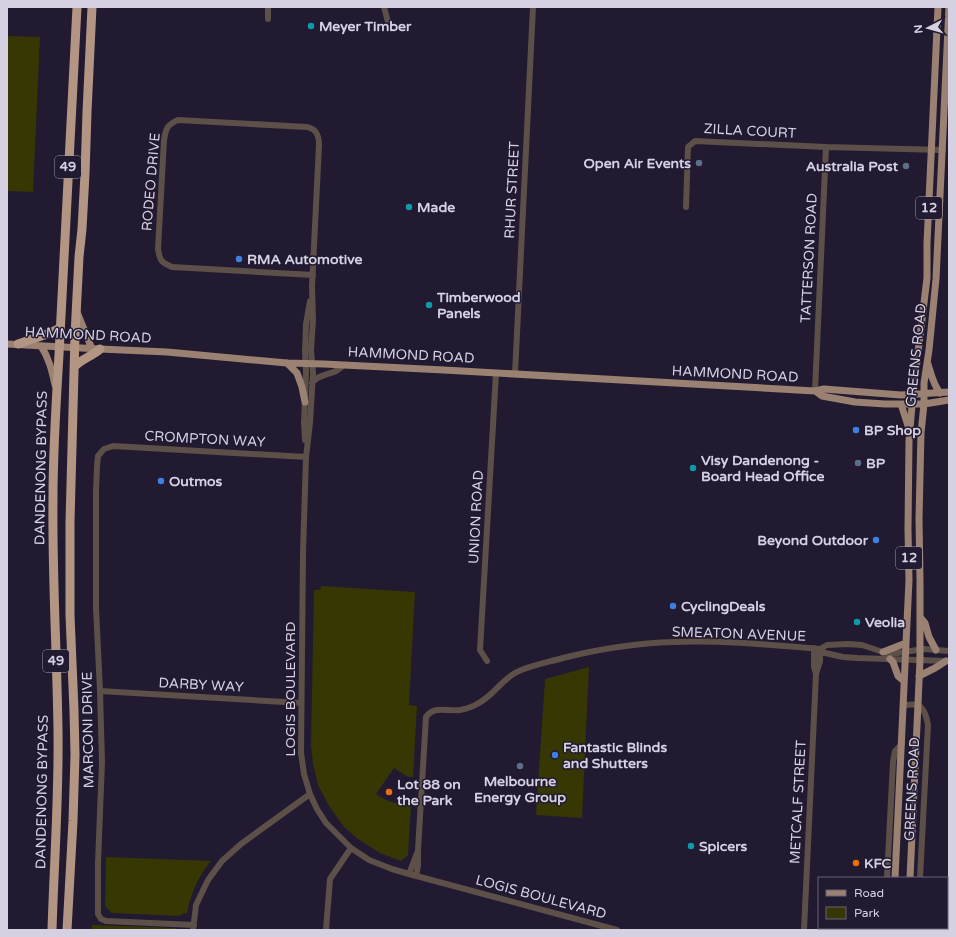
<svg xmlns="http://www.w3.org/2000/svg" width="956" height="937" font-family="'Varela Round',sans-serif">
<style>
.green{fill:#363703}
.lines{fill:none;stroke-linecap:round;stroke-linejoin:round}
.minor{stroke:#5c5048;stroke-width:6}
.major{stroke:#9a8171;stroke-width:7}
.highway{stroke:#b29582;stroke-width:9}
.culture-dot{fill:#0f9aa8;stroke:#211a31;stroke-width:1.5}
.service-dot{fill:#5c6f8a;stroke:#211a31;stroke-width:1.5}
.shop-dot{fill:#3f7fe0;stroke:#211a31;stroke-width:1.5}
.food-dot{fill:#e8710a;stroke:#211a31;stroke-width:1.5}
.labels{text-anchor:middle;dominant-baseline:central;stroke-width:3;stroke-linejoin:round;paint-order:stroke}
.shield{fill:#211a31;stroke:#9f9aad;stroke-width:1}
.shield-label{font-size:13px;font-weight:bold;fill:#d5d1e2}
.poi-label{font-size:14px;font-weight:bold;fill:#d5d1e2;stroke:#211a31;text-anchor:start}
.street-label{font-size:14px;fill:#d5d1e2;stroke:#211a31}
</style>
<rect width="100%" height="100%" fill="#211a31"/>
<path class="green" d="M7 36 40 37 33 192 7 191Z
M321 586 415 592 409 705 417 706 413 777H408L394 768 376 794C387 802 397 804 411 805L408 855 401 861 380 853 358 839 344 827 329 806 318 785 313 764 311 745 314 590H320Z
M589 667 582 818 536 815 545 679Z
M106 857 211 861C198 876 191 894 187 913H184L179 916 112 913 105 906Z
M92 925 175 928 180 930H92Z"/>
<g class="lines">
<path class="minor" d="M384 7 388 22
M268 19V7
M686 207 688 147 695 141 826 147
M313 275 172 267C161 262 160 261 158 249L164 140C166 128 167 125 178 120L307 127C317 129 319 136 319 145L312 286 313 320 311 350 313 373 310 423 306 457 303 553 301 753 304 774 310 794 317 809 326 823 351 848 369 860 392 869 409 874 617 930
M515 374 533 7
M312 383C317 375 328 375 336 371 339 369 342 367 344 365
M815 391 826 147 943 150
M305 440 304 423 306 372 305 351 306 324 310 301
M820 649 823 652 825 653 843 657 857 658 947 661
M487 661 480 650 496 373
M816 674 820 661V649
M100 691 301 703
M904 705C908 705 913 704 917 705 924 707 927 719 928 725L920 878
M409 874 417 853
M416 876 418 866V850L426 717C434 705 448 712 460 710 465 709 472 707 477 704 494 696 502 678 519 671 533 665 549 662 563 658 599 649 637 643 674 642 723 640 772 645 820 649L827 645 848 644 862 645 886 653H897L924 649 949 651
M887 878 893 762 895 751 902 744
M194 925 106 921 101 919 98 914V863L102 762 100 691 96 608V491L97 466 98 456 104 449 113 446 306 457
M193 930 196 905 208 880 222 861 241 844 310 794
M326 930 330 879 351 848
M804 930 816 674 814 667V648
M918 930V928"/>
<path class="major" d="M77 312 92 349
M7 344 100 349 167 352 287 363 324 364 444 370 815 391 824 389 901 395 949 392
M41 346C49 358 52 371 55 385
M287 363 297 373 302 387 305 402
M928 364C931 374 933 384 940 393
M815 391 822 396 855 402 885 404H924L949 400
M901 404 909 429
M920 617 925 623 929 637 936 650
M883 652 906 643
M890 659 893 662 898 676 904 681
M919 676 935 668 946 661
M895 878 909 580 908 529 909 441 913 394 927 278V243L938 7
M910 878 920 660V580L919 519 921 433 924 404V383L929 350 936 279 949 7
M893 930V928
M907 930 908 928"/>
<path class="highway" d="M18 344 50 333 60 328
M75 366C82 359 92 356 100 349
M52 930C54 864 59 797 58 731 57 653 52 576 53 498 53 450 56 403 59 355 64 239 70 123 77 7
M67 930 73 821 75 755 74 710 70 615V522L75 335 79 257 82 229 85 174 87 112 92 7"/>
</g>
<g class="culture-dot">
<circle cx="311" cy="26" r="4"/>
<circle cx="409" cy="207" r="4"/>
<circle cx="429" cy="305" r="4"/>
<circle cx="693" cy="468" r="4"/>
<circle cx="857" cy="622" r="4"/>
<circle cx="691" cy="846" r="4"/>
</g>
<g class="service-dot">
<circle cx="699" cy="163" r="4"/>
<circle cx="906" cy="166" r="4"/>
<circle cx="858" cy="463" r="4"/>
<circle cx="520" cy="766" r="4"/>
</g>
<g class="shop-dot">
<circle cx="239" cy="259" r="4"/>
<circle cx="856" cy="430" r="4"/>
<circle cx="161" cy="481" r="4"/>
<circle cx="876" cy="540" r="4"/>
<circle cx="673" cy="606" r="4"/>
<circle cx="555" cy="755" r="4"/>
</g>
<g class="food-dot">
<circle cx="389" cy="792" r="4"/>
<circle cx="856" cy="863" r="4"/>
</g>
<g class="labels">
<g class="shield">
<rect x="55" y="156" width="26" height="22" rx="3"/>
<rect x="916" y="197" width="26" height="22" rx="3"/>
<rect x="896" y="547" width="26" height="22" rx="3"/>
<rect x="43" y="650" width="26" height="22" rx="3"/>
</g>
<g class="shield-label">
<text x="68" y="167">49</text>
<text x="929" y="208">12</text>
<text x="909" y="558">12</text>
<text x="56" y="661">49</text>
</g>
<g class="poi-label">
<text x="319" y="26">Meyer Timber</text>
<text x="691" y="163" text-anchor="end">Open Air Events</text>
<text x="898" y="166" text-anchor="end">Australia Post</text>
<text x="417" y="207">Made</text>
<text x="247" y="259">RMA Automotive</text>
<text x="437" y="297">Timberwood<tspan x="437" dy="16">Panels</tspan></text>
<text x="864" y="430">BP Shop</text>
<text x="701" y="460">Visy Dandenong -<tspan x="701" dy="16">Board Head Office</tspan></text>
<text x="866" y="463">BP</text>
<text x="169" y="481">Outmos</text>
<text x="868" y="540" text-anchor="end">Beyond Outdoor</text>
<text x="681" y="606">CyclingDeals</text>
<text x="865" y="622">Veolia</text>
<text x="563" y="747">Fantastic Blinds<tspan x="563" dy="16">and Shutters</tspan></text>
<text x="520" y="781" text-anchor="middle">Melbourne<tspan x="520" dy="16">Energy Group</tspan></text>
<text x="397" y="784">Lot 88 on<tspan x="397" dy="16">the Park</tspan></text>
<text x="699" y="846">Spicers</text>
<text x="864" y="863">KFC</text>
</g>
<g class="street-label">
<text transform="translate(750 131) rotate(3)">ZILLA COURT</text>
<text transform="translate(151 182) rotate(-85)">RODEO DRIVE</text>
<text transform="translate(512 190) rotate(-87)">RHUR STREET</text>
<text transform="translate(809 258) rotate(-87)">TATTERSON ROAD</text>
<text transform="translate(88 335) rotate(3)">HAMMOND ROAD</text>
<text transform="translate(411 355) rotate(3)">HAMMOND ROAD</text>
<text transform="translate(916 355) rotate(-84)">GREENS ROAD</text>
<text transform="translate(735 374) rotate(3)">HAMMOND ROAD</text>
<text transform="translate(205 439) rotate(3)">CROMPTON WAY</text>
<text transform="translate(41 468) rotate(-89)">DANDENONG BYPASS</text>
<text transform="translate(476 517) rotate(-87)">UNION ROAD</text>
<text transform="translate(739 634) rotate(2)">SMEATON AVENUE</text>
<text transform="translate(201 685) rotate(3)">DARBY WAY</text>
<text transform="translate(290 689) rotate(-90)">LOGIS BOULEVARD</text>
<text transform="translate(88 730) rotate(-91)">MARCONI DRIVE</text>
<text transform="translate(912 789) rotate(-87)">GREENS ROAD</text>
<text transform="translate(42 792) rotate(-89)">DANDENONG BYPASS</text>
<text transform="translate(798 802) rotate(-87)">METCALF STREET</text>
<text transform="translate(541 897) rotate(15)">LOGIS BOULEVARD</text>
</g>
</g>
<rect width="956" height="937" fill="none" stroke="#d5d1e2" stroke-width="16"/>
<rect x="818" y="877" width="130" height="52" fill="#211a31" stroke="#696378"/>
<rect x="826" y="890" width="20" height="6" fill="#9a8171" stroke="#696378"/>
<text x="854" y="897" font-size="12" fill="#d5d1e2">Road</text>
<rect x="826" y="907" width="20" height="12" fill="#363703" stroke="#696378"/>
<text x="854" y="917" font-size="12" fill="#d5d1e2">Park</text>
<g transform="translate(928 28) rotate(264)" stroke="#211a31" stroke-width="3" paint-order="stroke">
<path d="M0-3L7 15L0 10L-7 15Z" fill="#d5d1e2"/>
<text y="-6" font-size="11" font-weight="bold" text-anchor="middle" fill="#d5d1e2">N</text>
</g>
</svg>
